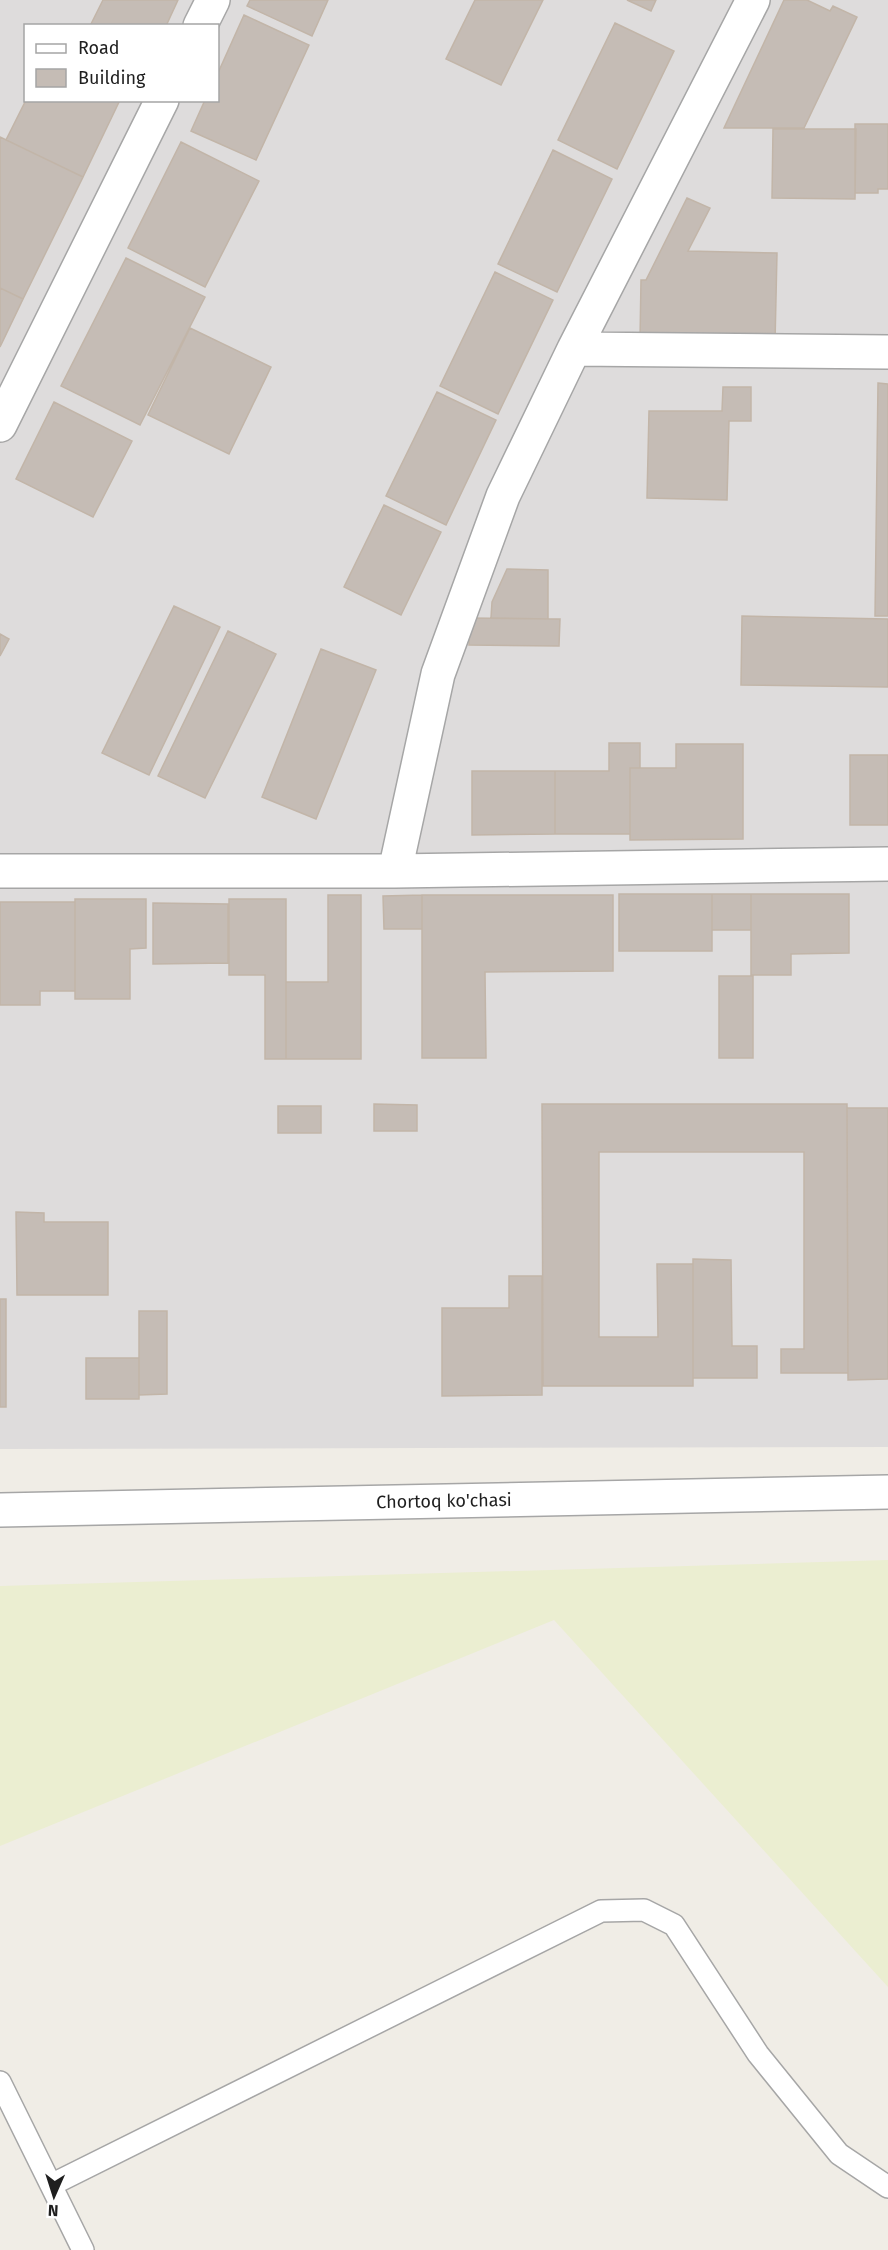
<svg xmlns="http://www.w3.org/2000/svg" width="888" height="2250" font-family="'Fira Sans',sans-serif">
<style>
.residential{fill:#dedcdc;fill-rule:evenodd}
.farmland{fill:#ebeed1}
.building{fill:#c5bcb5;stroke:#c2b5a8;stroke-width:1.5}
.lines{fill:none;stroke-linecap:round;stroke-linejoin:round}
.service-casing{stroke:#a6a6a6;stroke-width:24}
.minor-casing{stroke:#a6a6a6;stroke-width:36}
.service{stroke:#fff;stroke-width:21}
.minor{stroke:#fff;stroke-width:33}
.labels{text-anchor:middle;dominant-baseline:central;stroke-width:5;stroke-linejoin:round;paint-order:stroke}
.street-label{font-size:18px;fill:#1f1f1f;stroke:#fff}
</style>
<rect width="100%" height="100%" fill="#f0ede6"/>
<path class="residential" d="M0 0H888V1447L0 1449ZM26 26H218V100H26Z"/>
<path class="farmland" d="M888 1560V1987L554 1620 0 1846V1586Z"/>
<path class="building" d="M103 0H178L166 26H90Z
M250 0H328L312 36 247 6Z
M475 0H543L501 85 446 59Z
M627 0H656L651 11Z
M784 0H807L830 11 833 6 857 17 804 128H724Z
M244 15 309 45 256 160 191 131 205 100H218V73Z
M615 23 674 51 617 169 558 140Z
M26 100H120L83 177 6 140Z
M855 124H888V189H878V193H855Z
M773 129H856L855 199 772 198Z
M0 137 83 177 23 299 0 288Z
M181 142 259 181 205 287 128 248Z
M553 150 612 179 557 292 498 264Z
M687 198 710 208 688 251 777 253 775 343 640 340 641 280H646Z
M126 258 205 297 140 425 61 386Z
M495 272 553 300 498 414 440 386Z
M0 288 23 299 0 347Z
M190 328 271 367 229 454 148 415Z
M878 383 888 384V616H875Z
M723 387H751V421H729L727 500 647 498 649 411H722Z
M437 392 496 420 446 525 386 496Z
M54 402 132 441 93 517 16 479Z
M384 505 441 532 401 615 344 587Z
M507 569 548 570V619L491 618 492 602Z
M174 606 220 627 149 775 102 753Z
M742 616 888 619V687L741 685Z
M470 618 560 619 559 646 469 645Z
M228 631 276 654 205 798 158 776Z
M0 634 9 639 0 656Z
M321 649 376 670 316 819 262 797Z
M609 743H640V768H630V834H555V771H609Z
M676 744H743V839L630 840V768H676Z
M850 755H888V825H850Z
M472 771H555V834L472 835Z
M619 894H712V951H619Z
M712 894H751V930H712Z
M751 894H849V953L791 954V975H751Z
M328 895H361V1059H286V982H328Z
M422 895H613V971L485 972 486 1058H422Z
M422 895V929H384L383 896Z
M75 899H146V948L130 949V999H75Z
M229 899H286V1059H265V975H229Z
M0 902H75V991H40V1005H0Z
M153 903 228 904V963L153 964Z
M719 976H753V1058H719Z
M374 1104 417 1105V1131H374Z
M542 1104H847L848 1373H781V1349H804V1152H599V1337H658L657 1264H693V1386H543Z
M278 1106H321V1133H278Z
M847 1108H888V1379L848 1380Z
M16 1212 44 1213V1222H108V1295H17Z
M693 1259 731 1260 732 1346H757V1378H693Z
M509 1276H542V1395L442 1396V1308H509Z
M0 1299H6V1407H0Z
M139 1311H167V1394L139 1395Z
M86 1358H139V1399H86Z"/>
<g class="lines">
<g class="service-casing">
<path id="service" d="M0 2082 83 2250
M51 2185 601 1911 644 1910 674 1925 758 2054 839 2154 888 2187"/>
</g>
<g class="minor-casing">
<path id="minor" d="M200 26 213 0
M574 349 888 352
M0 425 162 100
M0 871H395L888 864
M395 871 438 674 503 496 574 349 753 0
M0 1510 888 1492"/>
</g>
<use href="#service" class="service"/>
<use href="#minor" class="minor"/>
</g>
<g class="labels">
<g class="street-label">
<text transform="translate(444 1501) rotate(-1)">Chortoq ko'chasi</text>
</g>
</g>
<rect x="24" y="24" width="195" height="78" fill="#ffffff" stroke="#a5a5a5" stroke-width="1.5"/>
<rect x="36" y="44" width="30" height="9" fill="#ffffff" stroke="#a5a5a5" stroke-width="1.5"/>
<text x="78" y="54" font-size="18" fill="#1f1f1f">Road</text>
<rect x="36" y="69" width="30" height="18" fill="#c5bcb5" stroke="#a5a5a5" stroke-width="1.5"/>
<text x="78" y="84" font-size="18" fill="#1f1f1f">Building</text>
<g transform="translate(54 2196) rotate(183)" stroke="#ffffff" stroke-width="4.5" paint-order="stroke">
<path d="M0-4.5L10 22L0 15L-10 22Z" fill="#1f1f1f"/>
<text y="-9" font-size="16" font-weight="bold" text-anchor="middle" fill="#1f1f1f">N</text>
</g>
</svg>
